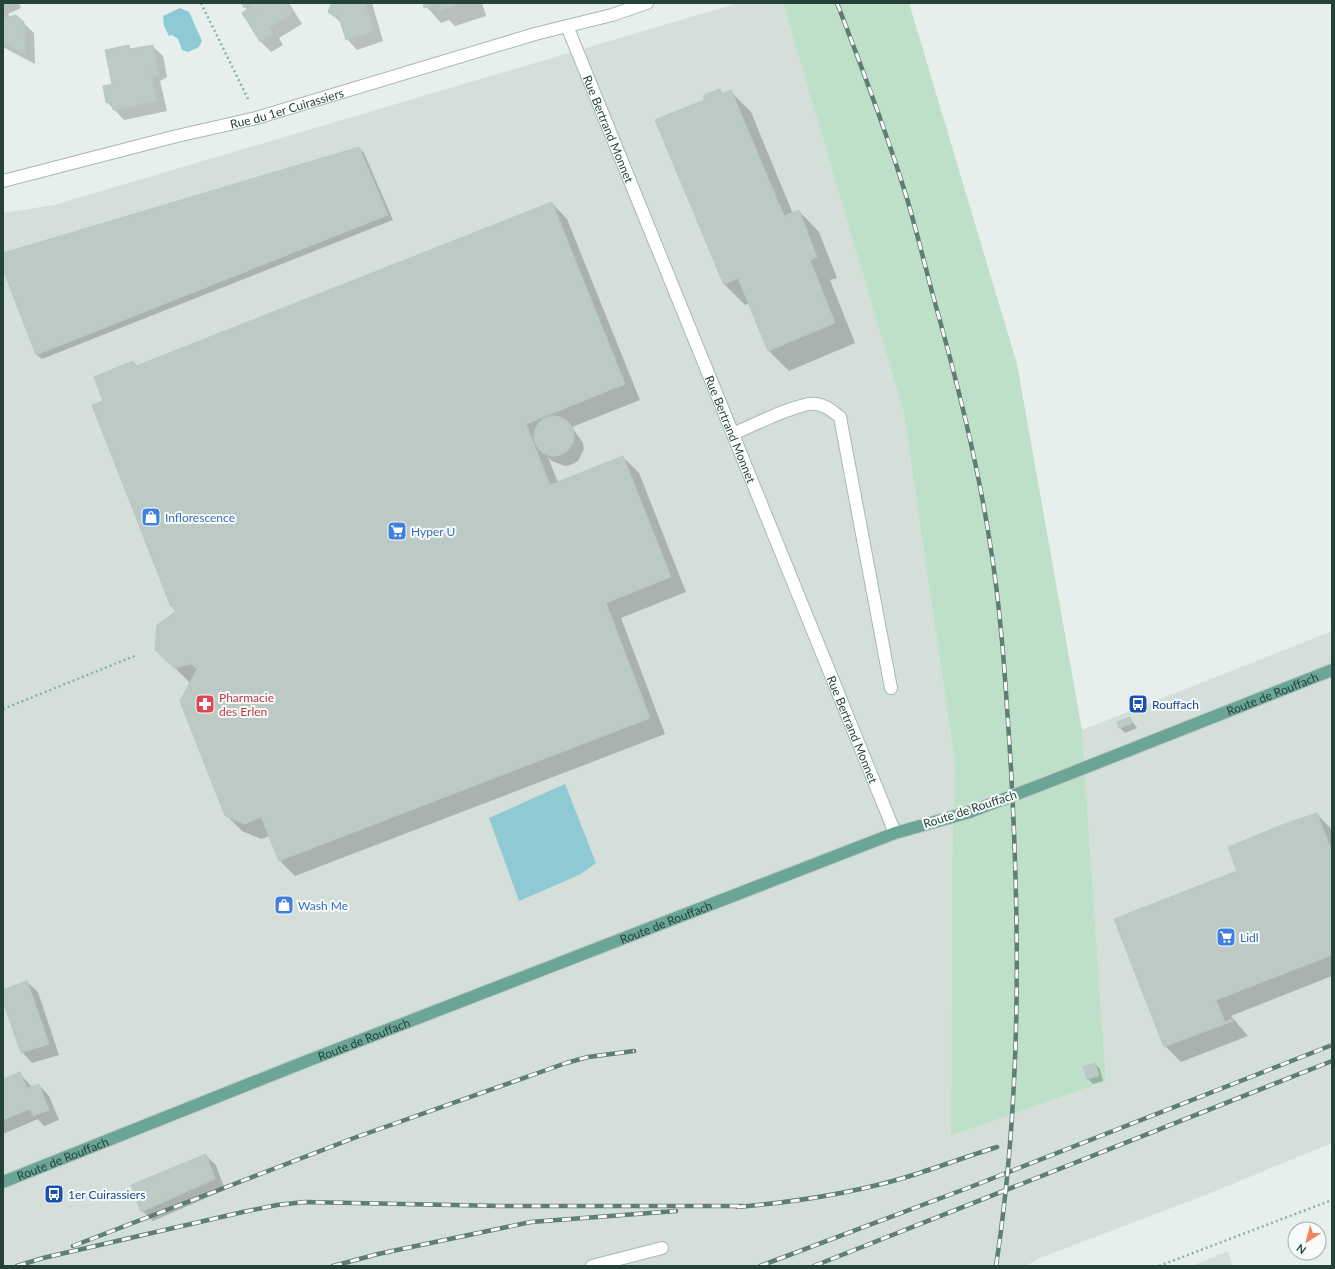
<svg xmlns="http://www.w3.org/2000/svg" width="1335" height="1269" font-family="Lato,sans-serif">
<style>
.built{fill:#d4dfda}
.green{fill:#bfe0c8}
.water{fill:#8ec9d4}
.shadow{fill:#0003}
.building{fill:#bbcac4;stroke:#b8c9c2}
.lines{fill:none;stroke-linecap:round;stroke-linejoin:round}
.minor-casing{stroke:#a8b8b2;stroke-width:14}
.major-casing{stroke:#c2cac8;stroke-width:14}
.path{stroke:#86b3a5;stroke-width:2.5;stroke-dasharray:2 3;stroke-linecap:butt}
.minor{stroke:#fff;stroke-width:12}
.major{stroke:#6aa596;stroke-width:12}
.rail-casing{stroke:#5f7d75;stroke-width:4.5}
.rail{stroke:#f7fbf9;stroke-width:3;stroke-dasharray:9;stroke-linecap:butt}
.major-bridge-casing{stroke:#c2cac8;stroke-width:14;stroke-linecap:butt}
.major-bridge{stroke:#6aa596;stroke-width:12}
.labels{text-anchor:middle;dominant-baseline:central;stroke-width:4;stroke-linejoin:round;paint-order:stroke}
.street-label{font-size:12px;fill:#24423a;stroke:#f7fbf9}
.shop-label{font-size:12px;fill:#366cbe;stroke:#f7fbf9;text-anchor:start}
.health-label{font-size:12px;fill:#be3a42;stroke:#f7fbf9;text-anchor:start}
.transit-label{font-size:12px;fill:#164399;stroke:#f7fbf9;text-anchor:start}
</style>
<rect width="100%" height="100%" fill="#e6efeb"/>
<path class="built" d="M738 3H783L904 414 955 765 952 860 951 1136 1106 1081 1082 730 1332 631V1143L1208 1194 1040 1258 1026 1266H3V213L54 205Z
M1228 1251 1233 1266H1192Z"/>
<path class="green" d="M783 3H909L1017 364 1082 730 1106 1081 951 1136 952 860 955 765 904 414Z"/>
<path class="water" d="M180 8 189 12 202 41 199 47 188 52 182 50 178 39 172 35 169 36 164 26 163 16Z
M565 784 596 863 581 874 519 901 489 818Z"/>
<path class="shadow" d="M3 3H19L21 8 8 14 10 18 16 16 34 33 35 64 3 47Z
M242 3H289L302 24 279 38 283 45 271 52 261 42 248 10Z
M335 3H372L383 41 357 50 347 39 341 23 329 11Z
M423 3H482L486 16 455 26 449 20 441 23Z
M128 46 132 50 152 46 163 56 167 77 160 81 167 111 124 120 107 102Z
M720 91 724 94 730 91 751 112 793 214 799 211 819 232 837 278 830 280 855 343 789 371 769 351 749 303 745 305 725 285 705 101Z
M359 148 364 153 393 220 42 359 37 355 3 267V254Z
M552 203 567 219 640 400 572 427 583 443 584 449 578 461 573 464 565 466 552 461 548 457 558 483 623 457 639 473 686 592 621 618 665 734 295 876 280 861 270 836 261 839 242 831 226 815 191 684 156 649 177 612 172 606 104 401 133 362 138 366Z
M1130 718 1137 728 1125 733 1120 728Z
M1317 814 1332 830V976L1231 1016 1248 1036 1181 1062 1165 1046 1239 872Z
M27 982 38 992 59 1055 32 1063 22 1052 3 998V991Z
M1095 1064 1100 1069 1103 1081 1093 1084 1088 1079 1084 1067Z
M20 1074 32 1087 39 1085 49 1096 59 1120 44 1126 38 1119 3 1134V1080Z
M205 1155 216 1165 225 1190 153 1221 142 1211Z"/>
<path class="building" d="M241 3H286L293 13 269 28 273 34 260 42 247 21 256 16 249 4 244 8Z
M334 3H365L373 31 346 40 338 15 335 17 328 12 331 4Z
M423 3H463L438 11 437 9 440 7 439 3 424 8Z
M250 7 256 16 247 21 242 13Z
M3 15 4 18 16 15 24 22 25 54 3 43Z
M129 45 130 49 153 45 157 67 150 68 157 101 113 110 111 102 106 103 103 86 112 84 105 50Z
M157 67 159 75 152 77 150 68Z
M720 89 722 94 731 90 784 216 799 210 817 257 810 260 835 323 768 351 738 278 724 285 655 120 704 100V95Z
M359 147 388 215 36 355 3 269V253Z
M552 202 625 384 526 424 550 485 623 456 671 577 606 603 650 718 279 861 261 817 245 824 225 816 180 701 197 669 192 664 174 668 155 650 157 625 175 612 173 606 171 607 92 405 103 401 94 377 133 361 136 366Z
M534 436a20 20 0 1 1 40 0a20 20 0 1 1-40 0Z
M1130 717 1133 723 1119 728 1117 722Z
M1317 813 1332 852V955L1216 1000 1225 1022 1233 1018V1021L1164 1047 1114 919 1237 871 1228 847 1287 823Z
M27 981 49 1044 21 1053 3 1001V990Z
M1095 1063 1099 1076 1087 1079 1083 1067Z
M20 1072 27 1088 39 1084 49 1110 33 1116 30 1109 3 1120V1079Z
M206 1154 215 1179 141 1212 131 1185Z"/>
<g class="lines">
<g class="minor-casing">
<g id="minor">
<path id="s1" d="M567 26 895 833"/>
<path id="s2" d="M3 181 177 136 256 118 535 34 612 15 647 3"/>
<path d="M733 434C749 427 801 401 816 404 826 405 832 411 840 417L891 688"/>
<path d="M592 1266 662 1248"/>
</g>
</g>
<g class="major-casing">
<g id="major">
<path id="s3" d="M1051 781 1332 670"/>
<path id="s4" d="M3 1182 307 1061 895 833 970 812"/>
</g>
</g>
<path class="path" d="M201 3 248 99
M3 709 137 655
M1159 1266 1332 1200"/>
<use href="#minor" class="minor"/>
<use href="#major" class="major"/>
<g class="rail-casing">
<path id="rail" d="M837 3C861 65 885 128 905 192 917 231 926 271 937 310 958 385 977 461 989 537 1002 614 1006 691 1011 769 1020 934 1021 1102 996 1266
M737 1207C795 1202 855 1193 910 1176 939 1167 968 1156 997 1147
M73 1246 354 1138 566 1063 588 1057 634 1051
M17 1266 43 1258 243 1212 277 1205 305 1202 501 1206H742
M333 1266 378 1254 531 1222 676 1211
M760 1266 973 1186 1332 1045
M814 1266 1332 1061"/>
</g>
<use href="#rail" class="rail"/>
<g class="major-bridge-casing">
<path id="major-bridge" d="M970 812 1051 781"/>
</g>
<use href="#major-bridge" class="major-bridge"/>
</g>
<defs>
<g id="shop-square" transform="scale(1)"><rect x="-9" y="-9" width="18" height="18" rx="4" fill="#3f7fe0" stroke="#f7fbf9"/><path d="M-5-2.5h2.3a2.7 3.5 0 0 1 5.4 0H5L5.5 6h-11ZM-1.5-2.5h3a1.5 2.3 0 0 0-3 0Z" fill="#fff"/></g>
<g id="supermarket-square" transform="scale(1)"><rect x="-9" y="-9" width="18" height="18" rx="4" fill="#3f7fe0" stroke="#f7fbf9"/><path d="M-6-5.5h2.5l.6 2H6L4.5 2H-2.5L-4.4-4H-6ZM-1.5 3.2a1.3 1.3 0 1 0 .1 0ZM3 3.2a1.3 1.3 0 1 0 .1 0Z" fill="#fff"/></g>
<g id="pharmacy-square" transform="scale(1)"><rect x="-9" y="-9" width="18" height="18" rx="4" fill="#e0444e" stroke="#f7fbf9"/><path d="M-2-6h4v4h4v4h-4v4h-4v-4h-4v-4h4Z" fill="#fff"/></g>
<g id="bus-square" transform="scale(1)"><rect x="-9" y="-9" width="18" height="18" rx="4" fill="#1a4fb4" stroke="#f7fbf9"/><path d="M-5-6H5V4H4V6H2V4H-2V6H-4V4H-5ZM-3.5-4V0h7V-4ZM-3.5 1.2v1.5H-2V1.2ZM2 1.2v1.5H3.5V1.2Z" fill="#fff"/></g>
</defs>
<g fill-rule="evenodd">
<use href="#shop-square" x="151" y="517"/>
<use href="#supermarket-square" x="397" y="531"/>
<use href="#pharmacy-square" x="205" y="704"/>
<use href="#bus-square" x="1138" y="704"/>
<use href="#shop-square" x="284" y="905"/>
<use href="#supermarket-square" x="1226" y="937"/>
<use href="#bus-square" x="54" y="1194"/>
</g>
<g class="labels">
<g class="street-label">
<text stroke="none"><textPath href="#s2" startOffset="293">Rue du 1er Cuirassiers</textPath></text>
<text stroke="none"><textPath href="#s1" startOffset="111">Rue Bertrand Monnet</textPath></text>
<text stroke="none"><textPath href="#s1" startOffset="435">Rue Bertrand Monnet</textPath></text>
<text stroke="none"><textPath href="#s3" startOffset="238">Route de Rouffach</textPath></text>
<text stroke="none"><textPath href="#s1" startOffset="759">Rue Bertrand Monnet</textPath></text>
<text transform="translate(970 809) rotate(-18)">Route de Rouffach</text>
<text stroke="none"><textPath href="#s4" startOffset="712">Route de Rouffach</textPath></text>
<text stroke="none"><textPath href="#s4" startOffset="388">Route de Rouffach</textPath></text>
<text stroke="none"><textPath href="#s4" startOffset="64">Route de Rouffach</textPath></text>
</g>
<g class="shop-label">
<text x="165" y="517">Inflorescence</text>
<text x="411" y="531">Hyper U</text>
<text x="298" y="905">Wash Me</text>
<text x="1240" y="937">Lidl</text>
</g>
<g class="health-label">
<text x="219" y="697">Pharmacie<tspan x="219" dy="14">des Erlen</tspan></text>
</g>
<g class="transit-label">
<text x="1152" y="704">Rouffach</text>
<text x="68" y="1194">1er Cuirassiers</text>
</g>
</g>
<rect width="1335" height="1269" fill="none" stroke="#24423a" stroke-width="8"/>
<g transform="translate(1307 1241) rotate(216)"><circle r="19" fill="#f7fbf9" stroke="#a3b1ad"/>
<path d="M0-3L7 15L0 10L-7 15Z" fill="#f4845f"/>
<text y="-6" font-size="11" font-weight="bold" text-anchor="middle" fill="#24423a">N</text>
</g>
</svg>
